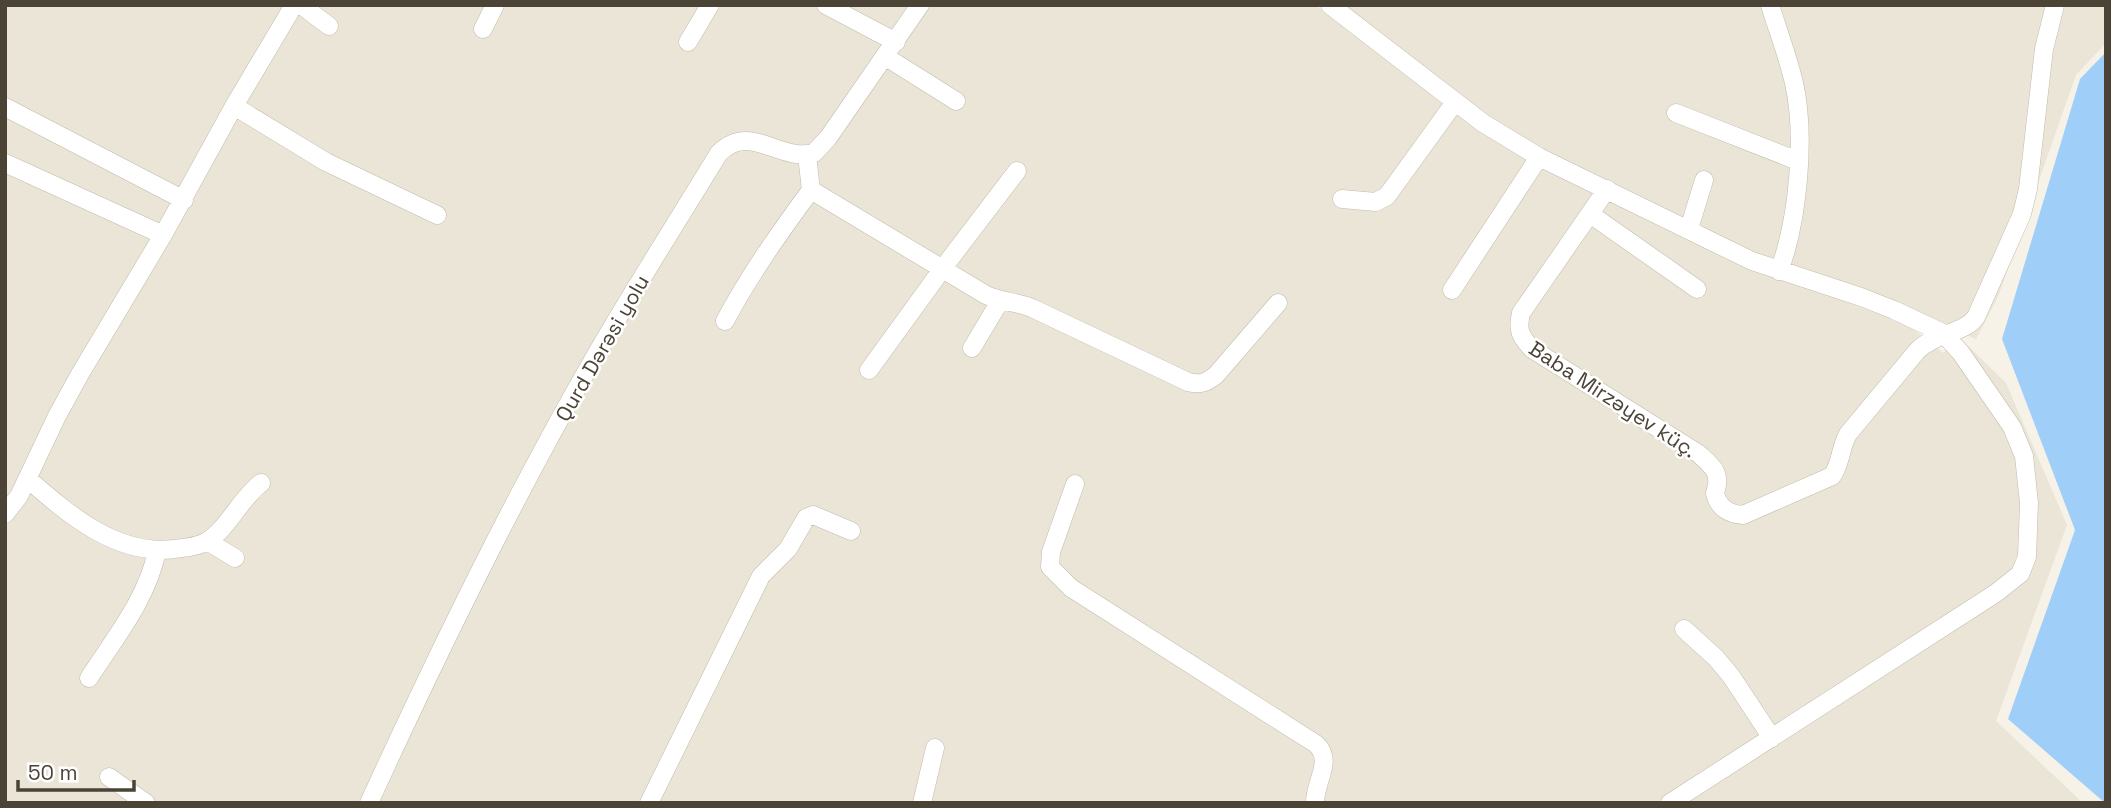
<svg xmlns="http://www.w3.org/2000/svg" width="2111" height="808" font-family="'Space Grotesk',sans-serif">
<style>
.residential{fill:#eae5d6}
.water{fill:#9fcef8}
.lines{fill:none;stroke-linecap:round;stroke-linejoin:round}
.minor-casing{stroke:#c2bbaa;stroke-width:19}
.minor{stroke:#fff;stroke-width:18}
.labels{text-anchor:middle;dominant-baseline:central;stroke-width:5;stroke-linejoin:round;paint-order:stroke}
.street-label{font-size:21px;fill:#4a4336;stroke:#fff}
</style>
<rect width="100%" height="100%" fill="#f6f2e8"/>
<path class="residential" d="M5 5H1315L1426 87 1746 266 1884 316 1913 329 1943 353 1960 338 2006 383 2067 525 1996 721 2083 803H5Z
M1344 5H2106V43L2076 75 1998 297 1976 339 1891 302 1752 254 1631 191 1559 159 1502 126Z"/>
<path class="water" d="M2106 52V803H2105L2008 719 2075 530 2002 339 2080 79Z"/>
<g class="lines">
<g class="minor-casing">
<path id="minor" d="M301 5 329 26
M826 5 896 42
M1330 5 1483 123 1539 157 1752 261 1861 297 1894 310 1943 333 1961 353 2012 427 2024 456 2029 503 2027 557 2020 574 1996 593 1670 803
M1770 5C1778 31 1788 57 1794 83 1806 136 1798 221 1779 271
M483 29 495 5
M688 42 710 5
M886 57 956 101
M234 106 326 162 437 215
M5 107 184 200
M1676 113 1798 161
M807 155 811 190 986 295C1002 302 1017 302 1032 308L1188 382C1200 385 1206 383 1216 375L1278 303
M5 163 163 235
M1607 189 1521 313C1517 330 1520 336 1532 349L1699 454C1713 467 1722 473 1715 493 1718 508 1729 514 1743 515L1832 476C1841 464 1840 448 1848 434L1917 351C1936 332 1964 334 1976 317L2022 214 2028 189 2044 49 2055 5
M1342 199 1376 202 1387 196 1455 102
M1590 214 1697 289
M1689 229 1704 180
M1452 290 1539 157
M725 321C750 274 780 232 811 190
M972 348 1000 301
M869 370 943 268 1017 171
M28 479C69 515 117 556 174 549 185 548 196 547 206 542 227 530 240 499 261 483
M1075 484 1051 552 1050 567 1071 588 1316 744C1334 761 1315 780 1315 803
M5 514 19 496 57 416 80 374 163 235 234 106 294 5
M207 541 235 558
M1684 629 1716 658 1731 676 1772 738
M89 678C115 638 147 599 157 551
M109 777 146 803
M369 803C439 650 513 498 597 353 636 286 678 220 719 153 751 122 778 162 814 153L828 138 920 5
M649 803 761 576 788 549 806 518 813 515 851 531
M922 803 935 748"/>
</g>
<use href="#minor" class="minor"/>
</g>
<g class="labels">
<g class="street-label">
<text transform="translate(602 348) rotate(-60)">Qurd Dərəsi yolu</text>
<text transform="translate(1613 399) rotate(33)">Baba Mirzəyev küç.</text>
</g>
</g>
<rect width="2111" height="808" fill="none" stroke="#4a4336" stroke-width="14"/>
<path d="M18 780v10h116v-10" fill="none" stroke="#4a4336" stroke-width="3.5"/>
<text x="28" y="780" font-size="21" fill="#4a4336" stroke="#ffffff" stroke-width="5" paint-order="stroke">50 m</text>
</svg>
